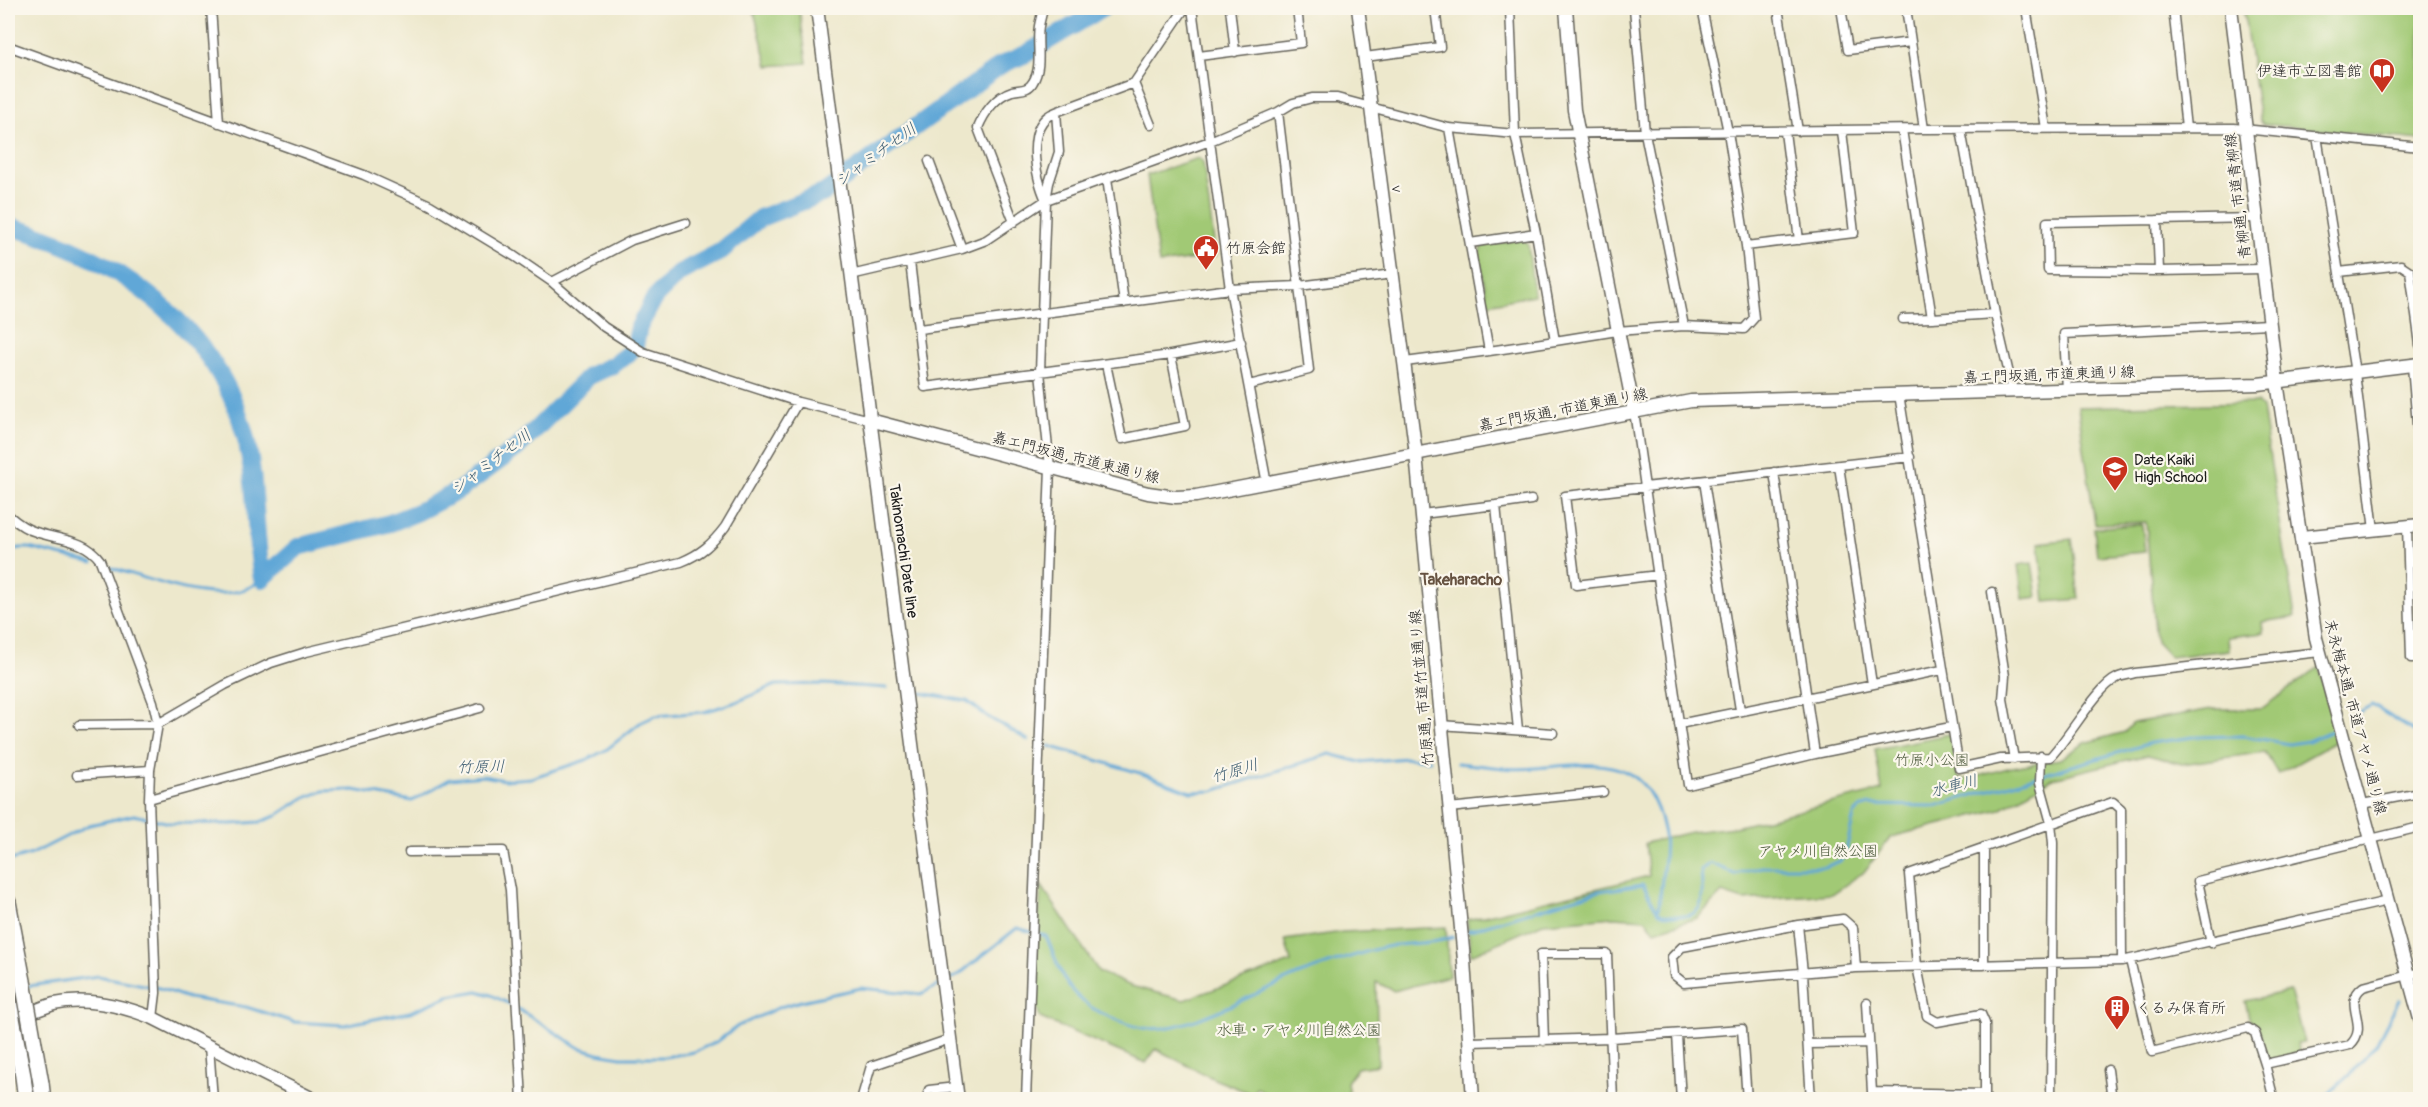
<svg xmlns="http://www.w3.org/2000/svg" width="2428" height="1107" font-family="Pangolin,'Klee One',sans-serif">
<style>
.green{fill:#a1c975;stroke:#5e7248;stroke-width:1.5}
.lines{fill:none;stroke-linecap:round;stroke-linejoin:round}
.stream{stroke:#61a7d7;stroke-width:3}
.river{stroke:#61a7d7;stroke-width:18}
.street-casing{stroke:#65635a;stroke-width:11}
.secondary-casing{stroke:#65635a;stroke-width:15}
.highway-casing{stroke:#65635a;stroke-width:18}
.street{stroke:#fff;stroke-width:8}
.secondary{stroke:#fff;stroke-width:12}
.highway{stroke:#fff;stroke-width:15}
.highway-bridge-casing{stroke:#65635a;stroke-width:18;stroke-linecap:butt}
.highway-bridge{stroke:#fff;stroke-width:15}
.labels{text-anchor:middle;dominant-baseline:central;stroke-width:4.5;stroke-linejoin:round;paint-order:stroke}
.poi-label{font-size:15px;fill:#1c1c1c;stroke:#fbf7ec;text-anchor:start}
.street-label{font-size:15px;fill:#1c1c1c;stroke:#fbf7ec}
.park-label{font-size:15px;fill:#4b593b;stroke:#fbf7ec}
.water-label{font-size:16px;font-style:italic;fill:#3b5b70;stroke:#fbf7ec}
.neighbourhood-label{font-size:16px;font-weight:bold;fill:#665241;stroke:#fbf7ec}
</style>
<rect width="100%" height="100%" fill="#fbf7ec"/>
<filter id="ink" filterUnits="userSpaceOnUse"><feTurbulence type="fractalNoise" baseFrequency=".0167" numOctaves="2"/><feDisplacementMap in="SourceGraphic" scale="12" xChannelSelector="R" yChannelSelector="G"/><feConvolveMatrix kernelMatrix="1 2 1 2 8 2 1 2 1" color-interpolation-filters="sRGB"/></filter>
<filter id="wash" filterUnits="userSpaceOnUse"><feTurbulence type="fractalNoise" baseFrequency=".008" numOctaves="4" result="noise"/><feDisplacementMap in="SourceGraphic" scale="24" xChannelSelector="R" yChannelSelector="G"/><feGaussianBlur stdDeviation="1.35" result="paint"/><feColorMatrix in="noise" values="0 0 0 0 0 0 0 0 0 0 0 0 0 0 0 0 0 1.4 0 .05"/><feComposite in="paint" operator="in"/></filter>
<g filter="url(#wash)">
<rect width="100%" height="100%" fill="#ede8cc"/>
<path class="green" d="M753 8H799L807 63 768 66Z
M2243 8H2420V140L2263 124 2260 120Z
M1198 158 1203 162 1216 256 1159 264 1147 175Z
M1523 239 1528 244 1534 295 1488 304 1479 254 1482 246Z
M2257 403 2262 408 2295 617 2262 622 2263 633 2228 637 2229 650 2170 657 2156 642 2146 522 2095 524 2078 407Z
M2142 524 2145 552 2097 556 2094 528Z
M2072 539 2079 599 2045 602 2039 543Z
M2032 563 2037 597 2023 599 2018 565Z
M2319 667 2337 741 2278 774 2265 752 2182 764 2148 755 2053 778 2000 809 1891 837 1864 872 1832 894 1743 900 1722 893 1697 918 1655 931 1645 919 1614 917 1543 923 1471 955 1467 920 1649 876 1645 843 1691 832 1735 827 1882 790 1875 749 1950 734 1959 779H1967L2012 767 2060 759 2085 743 2125 732 2133 723 2212 709H2261Z
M1041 885 1099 972 1131 986 1184 1000 1291 962 1285 940 1343 932 1446 927 1449 976 1394 991 1376 982 1378 1065 1357 1068 1347 1082 1349 1096 1346 1099H1272L1257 1087 1252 1094 1214 1079 1156 1049 1146 1063 1040 1018 1034 997Z
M2290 991 2304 1042 2297 1043 2300 1053 2271 1060 2267 1057 2258 1027 2250 1022 2245 1001Z"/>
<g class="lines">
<path class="stream" d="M8 552 19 548H29L93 563
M112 568C152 579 226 612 262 579
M921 693 967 701 988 717 1028 740
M2353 715 2372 705 2420 735
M1049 746 1140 773 1191 792 1213 791 1330 754 1360 762 1407 758 1430 760
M1457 763C1483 765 1509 771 1535 768 1600 762 1649 754 1664 834 1667 850 1660 894 1658 912
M8 861 32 854 89 825 134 815 170 823 232 824 260 822 276 816 302 799 323 791 354 790 412 801 450 779 484 776 504 780 531 778 586 760 606 750 640 723 655 716 704 712 736 702 776 685 824 684 886 688
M1658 912C1665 916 1673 916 1682 916 1708 916 1702 888 1701 870L1710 863 1735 874 1761 867H1825L1840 861 1845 855 1854 815 1860 808 1870 805 1935 806 2151 743 2194 737 2243 736 2289 744 2308 741 2331 731
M1467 931 1599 891 1643 885 1657 910
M947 981 957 976 1017 928 1046 936C1053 951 1058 969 1066 982 1076 998 1091 1009 1108 1016 1119 1021 1131 1026 1143 1028 1188 1035 1262 987 1306 972 1332 963 1358 953 1385 947 1407 942 1432 945 1453 937
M29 986 98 976 159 988 188 998 246 1007 294 1022 344 1025 410 1012 449 996 478 991 491 995 512 1005 578 1047 598 1053 621 1057H665L694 1052 718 1041 738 1026 780 1007 801 1001 861 988 921 994 939 985
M2322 1100 2350 1074 2376 1044 2399 1000"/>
<path class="river" d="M8 226C113 254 219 327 246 439 257 484 254 533 262 579
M262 579 298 547 390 523 418 512 458 491 517 448 589 376 613 365 629 353 635 346 639 327 655 297 679 273 720 252 760 218 824 193 1001 65 1026 54 1103 8"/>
</g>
</g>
<g filter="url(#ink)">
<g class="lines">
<g class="street-casing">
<path id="street" d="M211 8 219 123
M1192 8 1230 289 1267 484
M1230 8 1235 52
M1634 8 1645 133 1684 326
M1778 8 1798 131
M1841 8 1848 50 1911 42
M1906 8 1924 129
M2026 8 2046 128
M2173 8 2186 128
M8 46 364 175 430 205 514 256 552 282 604 327 643 352 798 402 870 420
M1199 56 1301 43 1297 8
M1365 57 1440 47 1435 8
M1134 83 1151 125
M1902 130 1932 318 1995 314
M1961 130 1995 314 2013 391
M1785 132 1799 240
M2317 136 2355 373 2374 530
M929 161 962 249
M1107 178 1124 303
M1046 200C1035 177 1024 123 1056 112
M2256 218 2157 220 2159 271 2261 269
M2157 220 2047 222 2048 270 2159 271
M1014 222 978 128C984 113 996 96 1012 91 1020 89 1028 91 1033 82 1043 66 1036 44 1039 26 1040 20 1042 14 1043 8
M1536 233 1555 341 1617 331 1684 326 1744 329 1754 318 1746 246 1728 132 1702 8
M1470 243 1536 233 1515 134 1510 8
M1746 246 1854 233 1842 131
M910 262 925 387 1171 355 1241 342
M2339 272 2401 265 2410 271 2420 345
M851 275 962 249 986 240 1046 200 1210 141 1278 112 1293 103 1312 98H1337L1449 128 1515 134 1924 129 2234 128 2420 147
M552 282 632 240 686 223
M1903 319 1932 318
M919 329 1230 289 1299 286 1393 274
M1489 351 1555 341
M1405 362 1489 351 1449 128
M1106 364 1122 439 1185 426 1171 355
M2412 366 2420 460
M1249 385 1309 370 1278 112
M2067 390 2064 334 2269 324
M1899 394 1959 768 2001 759 2050 757C2069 738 2097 687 2117 678 2122 675 2129 675 2135 673L2320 652
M1634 411 1688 785 1815 754 1951 727
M1839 466 1872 684
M1774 472 1815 754
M1704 481 1740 710
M1496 505 1531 500
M1422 514 1496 505 1518 730
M8 515C16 522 25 529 36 532 59 540 85 539 100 560L153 702 158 724 150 770 149 799 156 993 153 1018
M2407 526 2411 658H2420
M1658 575 1576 585 1565 496 1910 457
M1992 592 2005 676 2003 699 2014 759
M1679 724 1942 670
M79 725 158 724 225 685 271 663 306 652 681 562C701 554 712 544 725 527L798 402
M1440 725 1553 733
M2041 756 2040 783 2051 823 2053 843 2051 1100
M77 775 150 770
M149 799 480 708
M2362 804 2420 793
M1449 808 1603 792
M1984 847V965
M409 852 503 851 510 890 522 1100
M1798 925 1803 973 1811 1100
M2211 943 2198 881 2420 827
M2130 960 2152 1052 2248 1028 2255 1033 2265 1064 2350 1045C2371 1026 2341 1003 2363 987L2420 972
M1856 968 1853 928 1843 919 1798 925 1682 947 1672 957 1674 975 1684 983 1856 968 2122 961 2388 901
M1867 1003 1872 1092 1985 1094
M1677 1035 1681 1100
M1544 1041 1541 954H1607L1613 1100
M1470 1042 1611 1038 1742 1029 1747 1100
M1808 1044 1869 1043
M209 1046 213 1100
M2265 1064 2274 1100
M2108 1070 2112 1100
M861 1100 871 1066 950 1039
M926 1100 929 1090 956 1087
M1026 1100 1050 467 1040 372 1046 200 1049 183 1059 152 1056 112 1134 83 1185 8
M1985 1100V1023L1981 1014 1937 1022 1927 1016 1917 966 1909 874 2113 802 2121 809 2122 961"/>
</g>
<g class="secondary-casing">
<path id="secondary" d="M817 8 958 1100
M1358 8 1416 454 1464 960 1473 1100
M1566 8 1574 110 1634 411
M2231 8 2277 382 2316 638 2420 1019
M870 420 1148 493 1176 497 1196 496 1691 401 2258 384 2420 364
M2301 537 2420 525
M23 1015C33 1012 44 1007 54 1004 87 997 123 1006 153 1018L315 1100"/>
</g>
<g class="highway-casing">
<path id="highway" d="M8 902 23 981
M23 1076 26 1100
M41 1083 43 1100"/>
</g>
<use href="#street" class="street"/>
<use href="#secondary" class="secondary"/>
<use href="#highway" class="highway"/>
<g class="highway-bridge-casing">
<path id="highway-bridge" d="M23 981 41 1083
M8 997 23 1076"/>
</g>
<use href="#highway-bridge" class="highway-bridge"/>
</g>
</g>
<defs>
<g id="library-pin" transform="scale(1.35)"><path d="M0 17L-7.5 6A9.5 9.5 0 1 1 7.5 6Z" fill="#c8321e" stroke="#fbf7ec"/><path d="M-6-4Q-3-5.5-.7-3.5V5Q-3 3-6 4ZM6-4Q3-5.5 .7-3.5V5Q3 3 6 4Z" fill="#fff"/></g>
<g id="civic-pin" transform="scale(1.35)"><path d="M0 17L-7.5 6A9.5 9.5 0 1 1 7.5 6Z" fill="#c8321e" stroke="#fbf7ec"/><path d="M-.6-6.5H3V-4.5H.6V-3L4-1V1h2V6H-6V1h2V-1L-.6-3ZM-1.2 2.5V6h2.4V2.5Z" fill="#fff"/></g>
<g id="school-pin" transform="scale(1.35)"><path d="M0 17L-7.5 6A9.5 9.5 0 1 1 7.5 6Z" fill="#c8321e" stroke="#fbf7ec"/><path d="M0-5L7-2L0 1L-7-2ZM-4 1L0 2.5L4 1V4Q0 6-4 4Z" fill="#fff"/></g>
<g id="building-pin" transform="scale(1.35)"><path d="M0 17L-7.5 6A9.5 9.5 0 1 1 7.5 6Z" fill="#c8321e" stroke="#fbf7ec"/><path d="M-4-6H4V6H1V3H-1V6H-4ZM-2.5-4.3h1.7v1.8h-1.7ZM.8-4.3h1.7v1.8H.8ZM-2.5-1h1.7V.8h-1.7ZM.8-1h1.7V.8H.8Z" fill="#fff"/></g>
</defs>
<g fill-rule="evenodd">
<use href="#library-pin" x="2382" y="71"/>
<use href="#civic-pin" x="1206" y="248"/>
<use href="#school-pin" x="2115" y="469"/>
<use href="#building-pin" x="2117" y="1008"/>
</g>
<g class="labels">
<g class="poi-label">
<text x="2362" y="71" text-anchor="end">伊達市立図書館</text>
<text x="1226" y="248">竹原会館</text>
<text x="2134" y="460">Date Kaiki<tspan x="2134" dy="17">High School</tspan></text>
<text x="2136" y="1008">くるみ保育所</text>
</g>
<g class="street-label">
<text transform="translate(1397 189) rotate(83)">ｖ</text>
<text transform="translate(2238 196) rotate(-97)">青柳通, 市道青柳線</text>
<text transform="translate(2049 375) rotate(-2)">嘉エ門坂通, 市道東通り線</text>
<text transform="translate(1563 410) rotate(-11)">嘉エ門坂通, 市道東通り線</text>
<text transform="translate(1076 458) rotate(14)">嘉エ門坂通, 市道東通り線</text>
<text transform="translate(903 551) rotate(82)">Takinomachi Date line</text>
<text transform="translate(1422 688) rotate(-95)">竹原通, 市道竹並通り線</text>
<text transform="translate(2355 717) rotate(75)">末永梅本通, 市道アヤメ通り線</text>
</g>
<g class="park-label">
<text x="1932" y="760">竹原小公園</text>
<text x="1818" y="851">アヤメ川自然公園</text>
<text x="1299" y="1030">水車・アヤメ川自然公園</text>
</g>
<g class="water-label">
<text transform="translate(876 155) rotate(-36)">シャミチセ川</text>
<text transform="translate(491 462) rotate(-37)">シャミチセ川</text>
<text transform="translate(481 767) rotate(-1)">竹原川</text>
<text transform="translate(1235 771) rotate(-16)">竹原川</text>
<text transform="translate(1954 786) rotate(-14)">水車川</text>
</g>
<g class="neighbourhood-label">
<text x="1461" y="580">Takeharacho</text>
</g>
</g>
<rect width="2428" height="1107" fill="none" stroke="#fbf7ec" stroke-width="30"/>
</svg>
